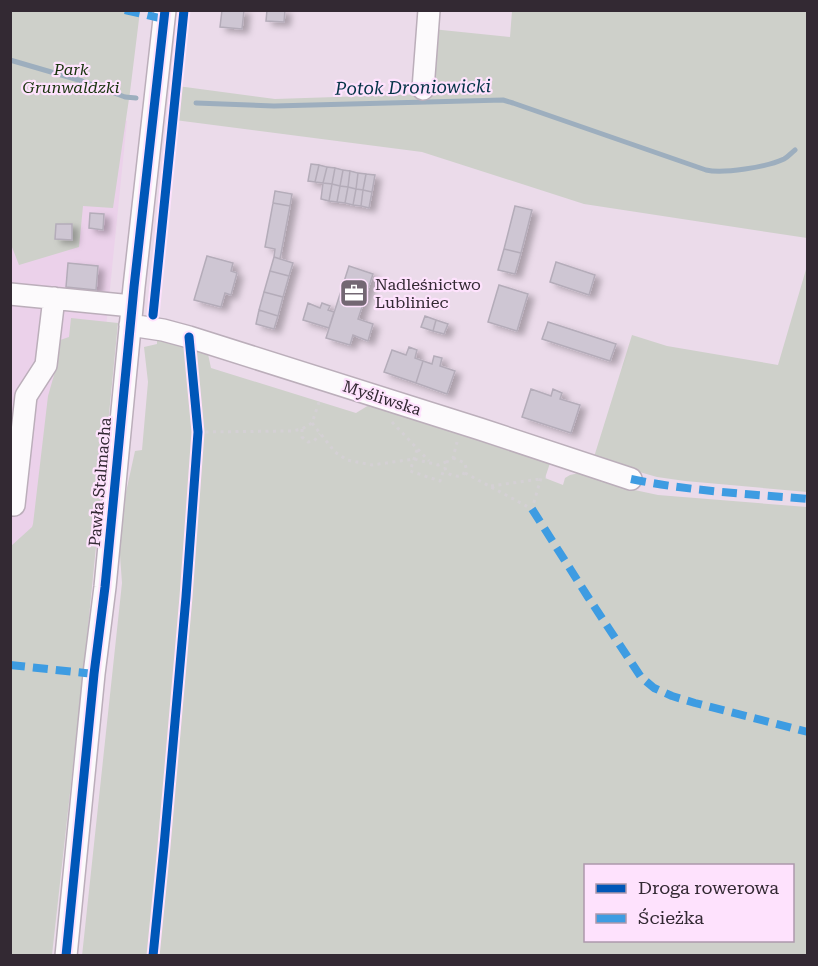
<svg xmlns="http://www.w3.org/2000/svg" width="818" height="966" font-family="'Roboto Serif',serif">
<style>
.built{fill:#ebd1ea}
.green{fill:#ced0ca;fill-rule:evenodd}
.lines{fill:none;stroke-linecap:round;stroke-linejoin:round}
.stream{stroke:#9daebe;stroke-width:5}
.building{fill:#cec6d3;stroke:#b4acb9;stroke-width:1.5;filter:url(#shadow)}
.minor-casing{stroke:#bbaeba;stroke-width:24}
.path{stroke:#d4d0d4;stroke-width:3;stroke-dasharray:3 4.5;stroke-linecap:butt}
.minor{stroke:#fcfafc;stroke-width:21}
.quiet{stroke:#3e9ce2;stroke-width:8;stroke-dasharray:15 8;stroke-linecap:butt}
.cycleway-casing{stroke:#fee2fd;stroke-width:13}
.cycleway{stroke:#0057b8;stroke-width:9}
.labels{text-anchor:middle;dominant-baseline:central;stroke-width:4.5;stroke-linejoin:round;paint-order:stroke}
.park-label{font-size:16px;font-style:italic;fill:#17330b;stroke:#fee2fd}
.poi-label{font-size:16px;fill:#332933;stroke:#fee2fd;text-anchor:start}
.street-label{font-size:16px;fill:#332933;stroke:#fee2fd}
.water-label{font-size:18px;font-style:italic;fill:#033346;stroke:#fee2fd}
</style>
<defs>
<filter id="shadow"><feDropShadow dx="6" dy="4" stdDeviation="3" flood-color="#0004"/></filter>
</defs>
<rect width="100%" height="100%" fill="#ebdbea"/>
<path class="built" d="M65 109 127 121 72 662 11 656 10 114Z"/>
<path class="green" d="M10 11H140L130 92 113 208 83 206 79 247 19 265 10 242Z
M512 11H807V238L584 204 422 152 167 119 170 85 275 99 427 94 432 29 510 37Z
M807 266V492L685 481 657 477 629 469 594 457 632 335 667 346 778 365Z
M71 318 118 323 85 658 52 955H11V546L32 527 33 524 48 396 56 368 60 340 69 337Z
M157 338 208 354 211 368 356 413 369 405 550 463 545 478 563 485 565 478 570 475 579 473 630 489 658 495 807 507V955L82 956 122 583 119 542 121 515 135 451 142 450 148 382 144 347 157 344ZM586 866H792V940H586Z"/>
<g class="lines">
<path class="stream" d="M10 60 82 81 125 97 136 98
M196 103 274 106 503 100 513 103 706 170C723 174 767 167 784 159 788 157 791 153 795 150"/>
</g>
<path class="building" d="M222 10H244L242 29 220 27Z
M267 10H285L284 22 266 21Z
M311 164 319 165 315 182 308 181Z
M319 165 327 167 323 183 315 182Z
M327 167 335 168 332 184 323 183Z
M335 168 343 170 340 186 332 184Z
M343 170 350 171 348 187 340 186Z
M350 171 358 173 356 189 348 187Z
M358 173 366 174 363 190 356 189Z
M366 174 375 175 372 192 363 190Z
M323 183 332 184 329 201 321 199Z
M332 184 340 186 337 202 329 201Z
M340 186 348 187 345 203 337 202Z
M348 187 356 189 353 205 345 203Z
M356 189 363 190 361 206 353 205Z
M363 190 372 192 369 208 361 206Z
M275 191 292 194 290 206 273 203Z
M273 203 290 206 280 259 274 257 275 249 265 247Z
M515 206 532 210 521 253 504 249Z
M90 213 104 214 103 230 89 228Z
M56 224H72V240L55 239Z
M504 249 521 253 515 274 498 270Z
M207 256 233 263 231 271 237 273 231 295 225 293 221 307 194 300Z
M274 257 293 263 289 276 270 271Z
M556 262 595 275 589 295 550 282Z
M68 263 98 266 96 290 66 287Z
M349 266 373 274 358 319 373 324 368 341 353 335 350 345 326 338Z
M270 271 289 276 283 297 264 292Z
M499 285 528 294 517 331 488 322Z
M264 292 283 297 278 316 259 310Z
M308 303 320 308 322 303 330 306 328 310 334 312 329 328 303 320Z
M259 310 278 316 274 329 256 324Z
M425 316 436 320 433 331 421 327Z
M436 320 448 324 444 334 433 331Z
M548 322 616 344 610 361 542 339Z
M409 347 417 350 415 358 423 361 416 383 384 372 392 350 406 355Z
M434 356 442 358 440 366 455 371 447 394 416 383 423 361 432 364Z
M531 389 551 396 553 389 562 393 560 399 580 405 571 433 522 417Z"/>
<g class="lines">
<g class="minor-casing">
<path id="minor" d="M423 89 429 10
M10 294 132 306
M130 325 163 330 189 337 480 429 631 479
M10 504 14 505 26 396 46 365 54 298
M66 956 94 674 105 587 134 287 165 10"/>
</g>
<path class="path" d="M392 422 429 461
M312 423 335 452 347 460 372 465 414 459 438 465 446 462
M302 429V437L308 442 314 441 320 434
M198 432 291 431 302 429 312 423 319 402
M417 450 410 471 440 481 444 469
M453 458 465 463 466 468 463 475C456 478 447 475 445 468L448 460 453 458 457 442
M465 473 532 509 541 478 546 477
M491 486 540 479"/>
<use href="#minor" class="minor"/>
<path class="quiet" d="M125 10 164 19
M631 479C689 491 748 494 808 499
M532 509 588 597 641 677 654 688 672 696 695 703 808 732
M10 665 94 674"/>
<g class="cycleway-casing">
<path id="cycleway" d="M153 315 184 10
M66 956 94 674 105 587 134 287 165 10
M153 956 164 846 186 597 198 432 189 337"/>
</g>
<use href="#cycleway" class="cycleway"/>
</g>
<defs>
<g id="office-square" transform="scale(1.5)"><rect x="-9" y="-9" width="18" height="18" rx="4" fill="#736773" stroke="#fee2fd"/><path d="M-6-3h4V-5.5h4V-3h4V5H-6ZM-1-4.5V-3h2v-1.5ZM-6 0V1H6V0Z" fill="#fff"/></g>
</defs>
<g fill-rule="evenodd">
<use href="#office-square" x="354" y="293"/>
</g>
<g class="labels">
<g class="park-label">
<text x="71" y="69">Park<tspan x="71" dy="18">Grunwaldzki</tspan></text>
</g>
<g class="poi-label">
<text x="375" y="284">Nadleśnictwo<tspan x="375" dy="18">Lubliniec</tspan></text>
</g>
<g class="street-label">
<text transform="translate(382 398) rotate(18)">Myśliwska</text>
<text transform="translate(100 482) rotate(-85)">Pawła Stalmacha</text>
</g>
<g class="water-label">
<text transform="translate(413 87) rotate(-1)">Potok Droniowicki</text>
</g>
</g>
<rect width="818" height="966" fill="none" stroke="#332933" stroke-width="24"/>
<rect x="584" y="864" width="210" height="78" fill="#fee2fd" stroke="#ad98ac" stroke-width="1.5"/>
<rect x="596" y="884" width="30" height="9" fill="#0057b8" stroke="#ad98ac" stroke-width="1.5"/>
<text x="638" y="894" font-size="18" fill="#332933">Droga rowerowa</text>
<rect x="596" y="914" width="30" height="9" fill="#3e9ce2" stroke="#ad98ac" stroke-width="1.5"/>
<text x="638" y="924" font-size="18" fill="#332933">Ścieżka</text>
</svg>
